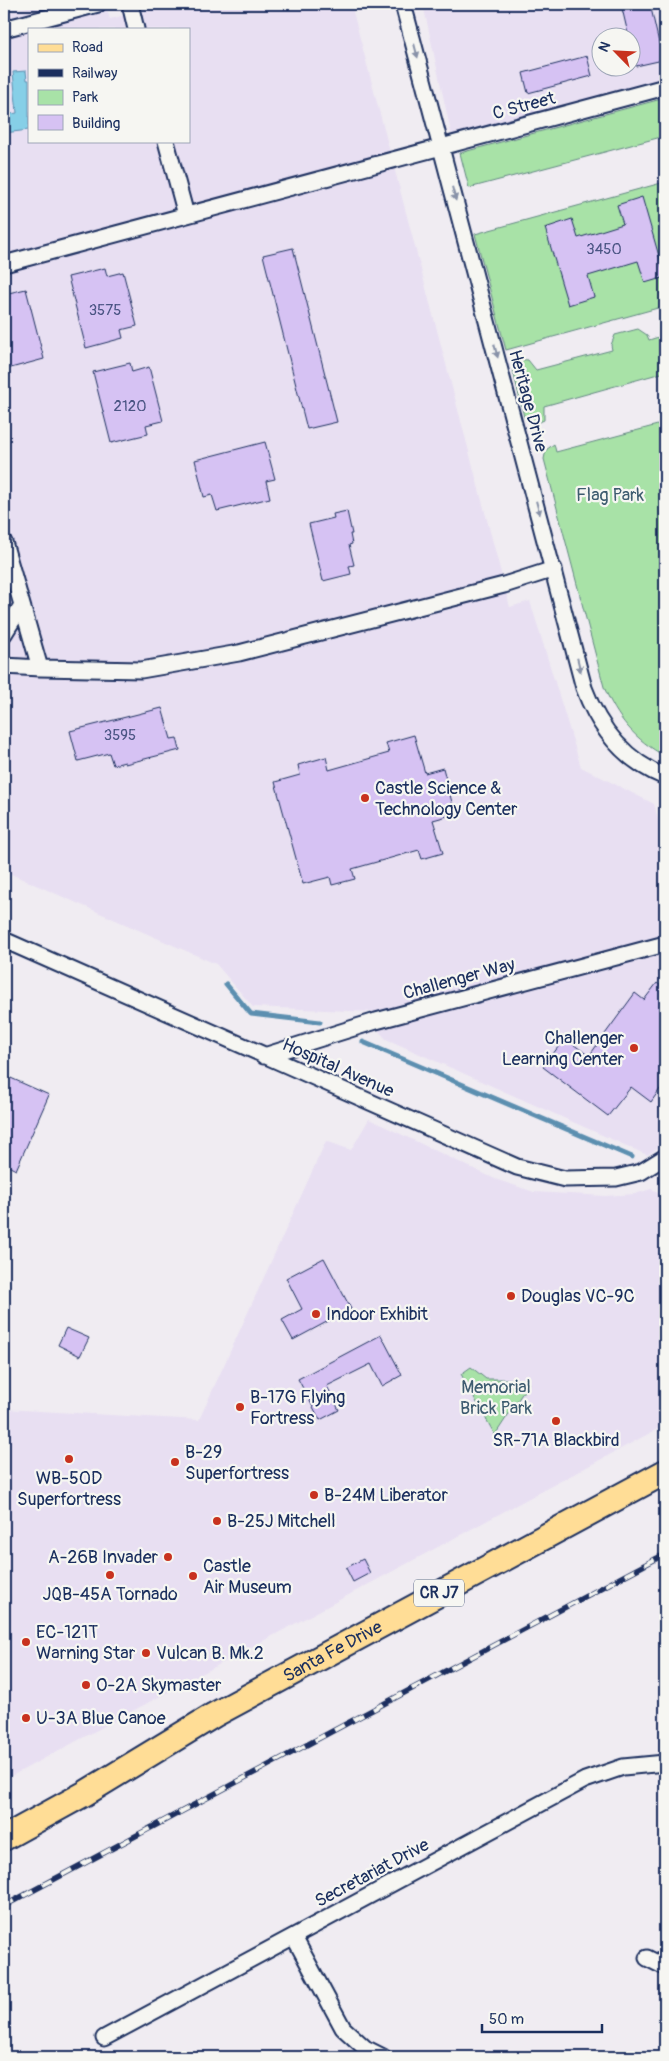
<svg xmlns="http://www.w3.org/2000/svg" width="669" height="2061" font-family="Pangolin,sans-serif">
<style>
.built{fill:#e8dff2;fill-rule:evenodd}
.green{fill:#a8e2a7;stroke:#628882}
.water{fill:#86cfe7;stroke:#5b8fb0}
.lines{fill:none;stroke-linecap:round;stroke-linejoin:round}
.stream{stroke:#5b8fb0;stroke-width:5}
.building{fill:#d6c2f3;stroke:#1b2f5e}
.street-casing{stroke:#1b2f5e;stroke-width:19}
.primary-casing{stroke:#1b2f5e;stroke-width:28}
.street{stroke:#f6f6f2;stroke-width:15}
.primary{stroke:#ffdd96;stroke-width:24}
.rail-casing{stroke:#1b2f5e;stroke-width:5.5}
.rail{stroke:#f6f6f2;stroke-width:4;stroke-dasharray:11;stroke-linecap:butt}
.oneway{fill:#8892a8}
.poi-dot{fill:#c8321e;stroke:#f6f6f2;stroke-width:2}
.labels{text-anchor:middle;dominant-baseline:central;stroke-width:4.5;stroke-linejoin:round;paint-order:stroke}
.number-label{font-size:15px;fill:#4a5483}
.shield{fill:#f6f6f2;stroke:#5d6b8a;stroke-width:1}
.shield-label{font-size:16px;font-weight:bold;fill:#1b2f5e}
.street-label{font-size:18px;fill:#1b2f5e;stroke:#f6f6f2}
.park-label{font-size:18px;fill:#3e5c70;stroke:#f6f6f2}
.poi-label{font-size:18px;fill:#1b2f5e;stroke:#f6f6f2;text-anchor:start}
</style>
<rect width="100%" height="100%" fill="#f0ecf2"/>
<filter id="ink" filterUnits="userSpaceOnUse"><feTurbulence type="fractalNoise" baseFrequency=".02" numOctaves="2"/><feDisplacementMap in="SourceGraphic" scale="10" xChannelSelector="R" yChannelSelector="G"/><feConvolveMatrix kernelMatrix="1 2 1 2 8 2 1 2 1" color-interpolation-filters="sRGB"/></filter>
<g filter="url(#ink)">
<path class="built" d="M39 4H105L110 19 168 4H351L510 607 530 601 581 767 654 804 665 845V1143L647 1155 386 1039 378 1030 373 1012 253 1007 216 964 4 871V13ZM29 29H189V141H29Z
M423 4H665V81L452 137ZM602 38H632V68H602Z
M369 1119 495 1179 534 1192 605 1196 635 1194 651 1189 665 1195V1425L4 1780V1409L199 1420 326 1141 351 1150Z"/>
<path class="green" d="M665 98V136L469 188 460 153Z
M665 182V306L506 350 475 234Z
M638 329 647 335 649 340 665 335V372L544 406V420L535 424 527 421 524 417 512 366C517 361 521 359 528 360L536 370 612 350 611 345 615 335Z
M665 423V756C635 740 617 718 604 687L544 459 546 450 554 444 556 452Z
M471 1367 486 1379H515L529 1383 495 1435 461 1374Z"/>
<path class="water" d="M26 71 27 80H29V130L4 133V115L17 113 13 72Z"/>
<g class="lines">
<path class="stream" d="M226 984 251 1014 320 1022
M363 1042 632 1157"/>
</g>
<path class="building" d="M621 4H650L663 60 636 66 632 49V38H629Z
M587 56 592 76 528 93 523 73Z
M642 197 665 277 645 283 638 261 588 276 594 297 568 305 545 228 572 219 578 238 623 224 617 205Z
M293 248 337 422 307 429 263 255Z
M105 268 107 276 123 272 137 326 121 330 123 338 86 348 68 277Z
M26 289 44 359 7 369 4 357V294Z
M130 363 132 372 149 367 163 421 146 425 148 434 111 443 93 372Z
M265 442 275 479 266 481 270 498 217 511 212 495 204 497 195 460Z
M347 511 352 534H350L352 544 349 545 354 565 349 566 351 574 323 581 309 524 334 518 333 514Z
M162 708 171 739 177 738 180 750 125 764V762L113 765 109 753 78 761 70 731Z
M414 735 425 773 443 768 455 814 433 820 443 853 422 859 419 850 352 869 355 879 332 885 330 877 303 884 275 782 300 775 298 765 326 757 329 770 389 753 386 743Z
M657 983 665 989V1082L651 1102 631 1087 608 1116 543 1067 565 1038 589 1056 635 993 644 1000Z
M4 1075 49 1095 16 1170 4 1164Z
M324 1258 351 1309 293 1340 282 1320 302 1309 286 1278Z
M66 1328 89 1338 80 1356 58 1345Z
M381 1335 402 1375 382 1386 371 1364 327 1386 339 1410 320 1420 298 1379Z
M363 1559 370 1573 353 1582 346 1568Z"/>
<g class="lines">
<g class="street-casing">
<path id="street" d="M130 4 136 29
M403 4 584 688C599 728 625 761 665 777
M4 29 98 4
M166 141 186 215
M4 264 665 87
M4 542 40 668 141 670 239 653 504 585 554 569
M4 634 22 605
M4 666 40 668
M4 940 517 1167 565 1179 616 1178 641 1172 665 1157
M264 1056 376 1021 665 944
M294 1937 343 2028 365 2048 383 2057
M647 1958 665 1967
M104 2038 585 1780 623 1767 665 1763"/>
</g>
<g class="primary-casing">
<g id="primary">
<path id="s1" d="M4 1838 84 1794 214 1715 665 1472"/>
</g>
</g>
<use href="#street" class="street"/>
<use href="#primary" class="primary"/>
<g class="rail-casing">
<path id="rail" d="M4 1906 665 1554"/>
</g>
<use href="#rail" class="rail"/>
</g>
<defs><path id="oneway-solid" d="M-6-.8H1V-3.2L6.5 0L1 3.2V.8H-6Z" transform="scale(1.25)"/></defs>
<g class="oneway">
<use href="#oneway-solid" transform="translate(416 51) rotate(75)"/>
<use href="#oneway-solid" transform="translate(454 194) rotate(75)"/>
<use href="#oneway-solid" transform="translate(496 351) rotate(75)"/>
<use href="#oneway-solid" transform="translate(538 508) rotate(75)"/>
<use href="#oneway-solid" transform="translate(579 665) rotate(76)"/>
</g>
</g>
<g class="poi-dot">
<circle cx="365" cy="798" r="5"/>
<circle cx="634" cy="1048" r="5"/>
<circle cx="511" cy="1296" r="5"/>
<circle cx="316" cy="1314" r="5"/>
<circle cx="240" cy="1407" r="5"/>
<circle cx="556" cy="1421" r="5"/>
<circle cx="69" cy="1459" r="5"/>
<circle cx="175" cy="1462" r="5"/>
<circle cx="314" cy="1495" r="5"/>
<circle cx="217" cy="1521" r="5"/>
<circle cx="168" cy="1557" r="5"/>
<circle cx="110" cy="1575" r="5"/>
<circle cx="193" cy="1576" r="5"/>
<circle cx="26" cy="1642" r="5"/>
<circle cx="146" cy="1653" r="5"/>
<circle cx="86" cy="1685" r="5"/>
<circle cx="26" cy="1718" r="5"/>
</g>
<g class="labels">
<g class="number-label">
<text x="604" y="249">3450</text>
<text x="105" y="310">3575</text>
<text x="130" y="406">2120</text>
<text x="120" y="735">3595</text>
</g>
<rect class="shield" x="414" y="1579.5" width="50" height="27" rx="4"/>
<g class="shield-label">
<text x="439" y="1593">CR J7</text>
</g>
<g class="street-label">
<text transform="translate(524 106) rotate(-15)">C Street</text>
<text transform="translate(528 401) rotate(75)">Heritage Drive</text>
<text transform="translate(459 979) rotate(-15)">Challenger Way</text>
<text transform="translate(338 1068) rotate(24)">Hospital Avenue</text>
<text stroke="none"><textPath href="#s1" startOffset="378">Santa Fe Drive</textPath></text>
<text transform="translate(372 1873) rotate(-28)">Secretariat Drive</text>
</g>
<g class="park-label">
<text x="610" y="495">Flag Park</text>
<text x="496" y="1387">Memorial<tspan x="496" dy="21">Brick Park</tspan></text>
</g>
<g class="poi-label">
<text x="375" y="788">Castle Science &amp;<tspan x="375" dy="21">Technology Center</tspan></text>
<text x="624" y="1038" text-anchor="end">Challenger<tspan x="624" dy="21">Learning Center</tspan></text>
<text x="521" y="1296">Douglas VC-9C</text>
<text x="326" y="1314">Indoor Exhibit</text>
<text x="250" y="1397">B-17G Flying<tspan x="250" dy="21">Fortress</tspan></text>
<text x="556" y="1440" text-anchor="middle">SR-71A Blackbird</text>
<text x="185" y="1452">B-29<tspan x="185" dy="21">Superfortress</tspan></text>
<text x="69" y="1478" text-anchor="middle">WB-50D<tspan x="69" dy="21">Superfortress</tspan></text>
<text x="324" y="1495">B-24M Liberator</text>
<text x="227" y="1521">B-25J Mitchell</text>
<text x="158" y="1557" text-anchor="end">A-26B Invader</text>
<text x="203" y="1566">Castle<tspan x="203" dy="21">Air Museum</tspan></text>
<text x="110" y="1594" text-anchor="middle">JQB-45A Tornado</text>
<text x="36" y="1632">EC-121T<tspan x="36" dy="21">Warning Star</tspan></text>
<text x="156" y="1653">Vulcan B. Mk.2</text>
<text x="96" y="1685">O-2A Skymaster</text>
<text x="36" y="1718">U-3A Blue Canoe</text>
</g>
</g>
<rect width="669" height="2061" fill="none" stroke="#f6f6f2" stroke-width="20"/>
<rect x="10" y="10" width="649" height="2041" fill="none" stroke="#1b2f5e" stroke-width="2" filter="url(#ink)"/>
<rect x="28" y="28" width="162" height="115" fill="#f6f6f2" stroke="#9ea6b7"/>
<rect x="38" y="44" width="25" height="8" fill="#ffdd96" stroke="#9ea6b7"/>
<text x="72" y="52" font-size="15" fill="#1b2f5e">Road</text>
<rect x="38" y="69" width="25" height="8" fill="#1b2f5e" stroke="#9ea6b7"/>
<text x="72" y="78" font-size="15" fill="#1b2f5e">Railway</text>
<rect x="38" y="90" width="25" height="15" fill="#a8e2a7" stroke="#9ea6b7"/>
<text x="72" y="102" font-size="15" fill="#1b2f5e">Park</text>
<rect x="38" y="115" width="25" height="15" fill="#d6c2f3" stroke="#9ea6b7"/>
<text x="72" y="128" font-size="15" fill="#1b2f5e">Building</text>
<g transform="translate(616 52) rotate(294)"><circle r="24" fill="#f6f6f2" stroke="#9ea6b7"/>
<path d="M0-4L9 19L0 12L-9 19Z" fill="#c8321e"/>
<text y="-8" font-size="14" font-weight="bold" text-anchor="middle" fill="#1b2f5e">N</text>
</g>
<path d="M482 2024v8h120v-8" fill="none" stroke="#1b2f5e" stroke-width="2.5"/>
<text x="489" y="2024" font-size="15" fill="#1b2f5e" stroke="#f6f6f2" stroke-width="4" paint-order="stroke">50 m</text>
</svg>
